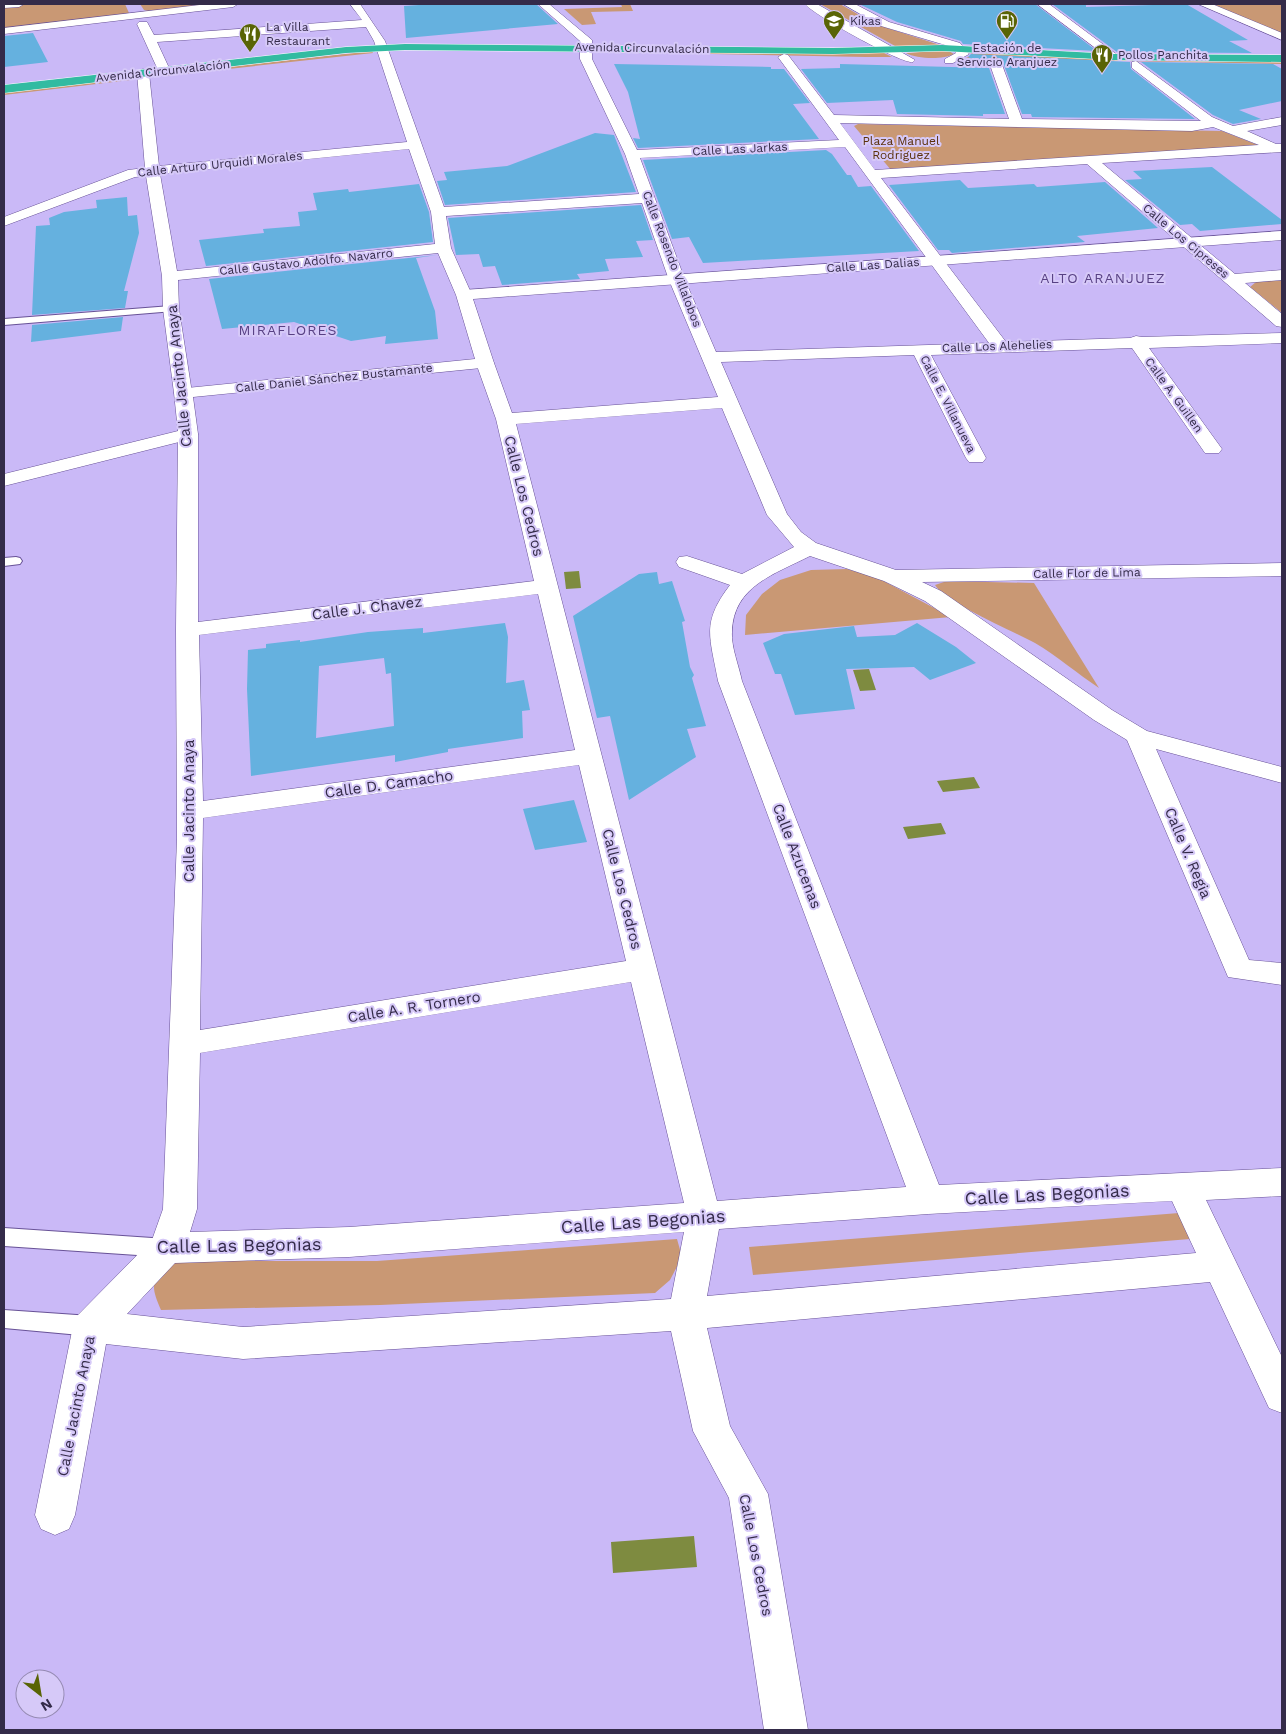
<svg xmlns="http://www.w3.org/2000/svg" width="1286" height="1734" font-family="'Work Sans',sans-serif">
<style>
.green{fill:#c99874}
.water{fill:#7e8b40}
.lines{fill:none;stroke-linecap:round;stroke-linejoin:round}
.stream{fill:#7e8b40;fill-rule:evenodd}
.building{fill:#65b1df;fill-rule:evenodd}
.lane-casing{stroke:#685297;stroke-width:2}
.street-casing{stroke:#685297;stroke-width:1}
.secondary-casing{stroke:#685297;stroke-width:1}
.highway-casing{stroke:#fff;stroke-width:1}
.lane{fill:#fff;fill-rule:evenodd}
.street{fill:#fff;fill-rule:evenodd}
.secondary{fill:#fff;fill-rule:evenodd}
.highway{fill:#32bba1;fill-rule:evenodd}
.labels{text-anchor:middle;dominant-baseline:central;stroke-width:4;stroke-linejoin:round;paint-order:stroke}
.far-poi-label{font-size:12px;fill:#342b49;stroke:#d6c9f8;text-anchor:start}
.far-street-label{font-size:12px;fill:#342b49;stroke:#d6c9f8}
.far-park-label{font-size:12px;fill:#5a300a;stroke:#d6c9f8}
.far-neighbourhood-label{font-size:14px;letter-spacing:1px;fill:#584184;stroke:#d6c9f8}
.street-label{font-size:15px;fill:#342b49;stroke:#d6c9f8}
.near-street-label{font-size:18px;fill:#342b49;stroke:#d6c9f8}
</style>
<rect width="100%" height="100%" fill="#cab9f7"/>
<path class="green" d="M33 4H125L129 13 121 16 4 29V7Z
M140 4H220L152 12 144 10Z
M621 4H630L633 11 591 12 596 24 582 25 564 9 622 7Z
M820 4H840L875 24 943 46H895Z
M1209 4H1282V34Z
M947 50 954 54C943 60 917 59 906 53Z
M372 51 373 53 164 76 162 74Z
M610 52H882L892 57H866Z
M972 52 1112 60 1282 62V64L966 58 971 56Z
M130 77V80L4 95V92Z
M858 124 1222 131 1258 145 891 170 854 126Z
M1282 280V313L1250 287 1256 282Z
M847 569 878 578 951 617 745 635 746 615 762 594 780 580 811 570Z
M947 581 1034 583 1099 688C1078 674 1057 656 1035 643 1013 631 946 603 935 585Z
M1179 1213 1190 1239 753 1275 749 1247Z
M677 1239 682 1257 670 1280 655 1293 380 1305 161 1310C148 1281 153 1279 177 1261H377Z"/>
<path class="water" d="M579 571 581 588 566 589 564 572Z
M869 669 876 690 860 691 853 670Z
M974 777 980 788 943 792 937 781Z
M941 823 946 834 908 839 903 827Z
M694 1536 697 1567 613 1573 611 1542Z"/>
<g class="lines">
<path class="stream" d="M1279 4H1282V5H1280Z"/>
</g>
<path class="building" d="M434 4H536L558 24 406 38 404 6Z
M859 4H1035L1097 51 963 44 961 41 897 22Z
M1052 4H1086V7L1186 4 1248 40 1229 41 1252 53 1117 52Z
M33 33 48 62 4 67V36Z
M971 54 1130 62 1131 69 1195 119 1032 117 1031 114H1022L1002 60 994 56 987 61 989 67 968 57Z
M1141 62 1273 64 1282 69V101L1239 110 1261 119 1233 124 1213 115Z
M614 64 771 67V69H784L810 103 793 104 819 139 638 148 633 138 640 139 628 92Z
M840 64 989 68 1005 114H983V116L897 114 893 100 827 103 801 69 840 68Z
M595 133 614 135 636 192 445 205 437 181 447 180 444 172 507 166Z
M826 150 832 154 847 175H851L858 187 871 186 919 251 703 263 689 237 672 239 643 160Z
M1212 167 1282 220V224L1200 231 1192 224 1180 225 1125 180 1142 179 1133 171Z
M960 180 968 188 1034 184 1037 187 1105 182 1158 228 1077 236 1085 242 952 253 949 250H938L889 185Z
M419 184 429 212 433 242 206 266 199 240 264 233 263 229 300 226 298 212 317 210 313 193 348 189 349 192Z
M127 197 128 216 137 215 139 233 124 291H128L125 308 32 315 36 226 50 225 49 218 64 212 97 208 96 200Z
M641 205 653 240 636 241 643 257 605 259 609 271 577 274 580 279 502 285 495 266 483 267 479 254 456 255 448 218Z
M437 255 416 258 435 311 438 339 385 344 386 336 351 341 294 322 222 329 209 279Z
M123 317 121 331 31 342 32 325Z
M657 572 659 584 672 581 685 621 682 622 690 667 694 675 692 678 706 726 687 729 696 757 629 800 610 716 597 718 573 616 639 574Z
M505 623 508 637 506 683 524 680 530 710 522 711 523 738 448 749V752L395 762V755L251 776 247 689 248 650 266 648V644L300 640V642L368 632 423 628V633ZM384 658 386 674 391 673 394 726 316 738 319 666Z
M917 623 956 647 976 663 930 680 914 667 846 669 855 709 795 715 781 674H775L763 643 784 634 854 626 857 637 895 635Z
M574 800 587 842 535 850 523 809Z"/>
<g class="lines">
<g class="lane-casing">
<path id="lane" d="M171 306 176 309 174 311 4 325V319Z
M16 557 20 558 22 561 20 564 4 566V558Z
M4 1228 167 1239 174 1242 177 1248 174 1254 167 1257 4 1246Z
M4 1310 91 1316 99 1319 102 1326 99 1333 91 1336 4 1328Z"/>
</g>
<g class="street-casing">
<path id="street" d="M4 4H24L19 7 4 8Z
M208 4H238L233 7 4 34V28Z
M350 4H360L385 41 444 207 639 194 625 154 580 59V41L538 4H549L592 40V59L637 150 839 140 778 57 784 54 788 55 834 115 1009 119 989 62 995 58 1001 62 1022 119 1201 121 1132 68V62L1136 61 1212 117 1233 126 1282 117V125L1247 131 1276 144H1282V152L1102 163 1235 274 1282 270V280L1245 283 1282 314V327L1276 326 1087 164 881 178 1006 342 1130 338 1136 336 1142 337 1282 333V343L1149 348 1222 449 1219 453H1205L1132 348 931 355 986 458 983 462H969L966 458 914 355 721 362 787 514 801 532 816 543 896 570 1282 563V576L922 582 941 591 1112 710 1147 731 1282 767V783L1156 749 1249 960 1282 963V985L1228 977 1127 740 1094 720 925 601 884 581 810 556C775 574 733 586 732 632 731 647 739 666 742 681L939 1185 1282 1168V1196L1206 1200 1282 1357V1413L1269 1408 1210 1282 707 1328 730 1426 768 1494 808 1730H764L729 1498 693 1431 671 1331 243 1359 106 1344 75 1515 69 1529 55 1535 41 1529 35 1515 73 1326 78 1315 152 1240 163 1209 177 839 176 630 178 434 181 430H195L198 434V622L534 581 496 419 476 363 479 359H491L494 363 512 413 718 397 669 280 642 203 446 216 451 248 472 295 464 300 456 295 438 253 178 280 179 309 192 393 189 397H177L174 393 163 309 162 276 146 176 135 177 4 226V217L128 170 145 168 137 73 143 69 149 73 159 166 407 142 374 41 366 27 157 42 170 70 164 74 158 70 137 24 139 22H147L154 35 362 20ZM840 123 1192 131 1213 127 1259 145 875 170ZM845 147 989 343 716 352 685 280 640 158ZM409 149 431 212 435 244 177 271 160 174ZM722 408 767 515 794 547 742 574 687 556 679 557 676 562 679 567 730 585C701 623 710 637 718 681L906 1187 717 1201 516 424ZM538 594 575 750 203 801 199 635ZM579 765 626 961 200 1030 203 818ZM631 982 684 1203 349 1227 190 1232 197 1209 200 1053ZM1172 1201 1196 1253 707 1296 719 1229 928 1214ZM684 1232 671 1299 243 1327 127 1314 175 1263 349 1257Z
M1037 4H1049L1120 57 1114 60 1110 59Z
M1198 4H1212L1282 33V40Z"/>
</g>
<g class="secondary-casing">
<path id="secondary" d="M805 4H817L915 60 913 62C903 65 812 14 805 4Z
M843 4H855L889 22 960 43 969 54 953 63H945V59L956 53 952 47 881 26Z
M1282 231V240L473 299 494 363 491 367 193 397 198 434 195 438 4 486V474L178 431 174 393 177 389 475 359 456 295 464 290Z"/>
</g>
<g class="highway-casing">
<path id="highway" d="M405 44 833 48 942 45 1114 54 1282 55V62L1114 60 942 51 833 54 405 50 346 53 4 93V85L346 47Z"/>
</g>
<use href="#lane" class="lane"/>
<use href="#street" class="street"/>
<use href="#secondary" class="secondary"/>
<use href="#highway" class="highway"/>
</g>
<defs>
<g id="school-pin" transform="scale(1.125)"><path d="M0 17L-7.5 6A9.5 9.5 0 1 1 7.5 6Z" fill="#596405" stroke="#d6c9f8"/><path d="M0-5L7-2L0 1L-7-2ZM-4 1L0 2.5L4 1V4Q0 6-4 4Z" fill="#fff"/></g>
<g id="fuel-pin" transform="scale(1.125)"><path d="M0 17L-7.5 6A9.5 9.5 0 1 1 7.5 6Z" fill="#596405" stroke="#d6c9f8"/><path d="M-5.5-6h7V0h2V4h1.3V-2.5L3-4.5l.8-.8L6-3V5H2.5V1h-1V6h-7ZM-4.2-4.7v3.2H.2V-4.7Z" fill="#fff"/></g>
<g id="restaurant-pin" transform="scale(1.125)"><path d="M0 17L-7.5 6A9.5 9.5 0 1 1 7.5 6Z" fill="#596405" stroke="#d6c9f8"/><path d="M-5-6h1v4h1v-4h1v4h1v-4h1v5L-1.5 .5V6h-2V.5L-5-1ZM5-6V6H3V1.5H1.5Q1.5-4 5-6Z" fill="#fff"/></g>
</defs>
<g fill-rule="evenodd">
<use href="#school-pin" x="834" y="21"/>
<use href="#fuel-pin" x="1007" y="21"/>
<use href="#restaurant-pin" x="250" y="34"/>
<use href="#restaurant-pin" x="1102" y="55"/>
</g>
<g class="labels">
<g class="far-poi-label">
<text x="850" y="21">Kikas</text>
<text x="266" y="27">La Villa<tspan x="266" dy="14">Restaurant</tspan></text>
<text x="1007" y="48" text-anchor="middle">Estación de<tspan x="1007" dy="14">Servicio Aranjuez</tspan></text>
<text x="1118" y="55">Pollos Panchita</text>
</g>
<g class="far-street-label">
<text transform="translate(642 48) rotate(1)">Avenida Circunvalación</text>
<text transform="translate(163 71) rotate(-6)">Avenida Circunvalación</text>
<text transform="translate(740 149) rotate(-3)">Calle Las Jarkas</text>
<text transform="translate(220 164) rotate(-6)">Calle Arturo Urquidi Morales</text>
<text transform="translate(1186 241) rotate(40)">Calle Los Cipreses</text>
<text transform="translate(672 259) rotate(69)">Calle Rosendo Villalobos</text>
<text transform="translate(306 262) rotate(-6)">Calle Gustavo Adolfo. Navarro</text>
<text transform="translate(873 265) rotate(-4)">Calle Las Dalias</text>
<text transform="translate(997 346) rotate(-2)">Calle Los Alehelies</text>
<text transform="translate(334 378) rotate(-6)">Calle Daniel Sánchez Bustamante</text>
<text transform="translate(1174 395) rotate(54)">Calle A. Guillen</text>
<text transform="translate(948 404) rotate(63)">Calle E. Villanueva</text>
<text transform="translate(1087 573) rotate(-1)">Calle Flor de Lima</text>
</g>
<g class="far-park-label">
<text x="901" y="141">Plaza Manuel<tspan x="901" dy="14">Rodriguez</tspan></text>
</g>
<g class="far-neighbourhood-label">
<text x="1103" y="278">ALTO ARANJUEZ</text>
<text x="288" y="330">MIRAFLORES</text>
</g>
<g class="street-label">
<text transform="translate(179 376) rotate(-96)">Calle Jacinto Anaya</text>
<text transform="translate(524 496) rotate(76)">Calle Los Cedros</text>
<text transform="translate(367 608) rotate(-7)">Calle J. Chavez</text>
<text transform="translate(389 784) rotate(-8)">Calle D. Camacho</text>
<text transform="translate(189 811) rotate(-90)">Calle Jacinto Anaya</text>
<text transform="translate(1188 853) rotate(67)">Calle V. Regia</text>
<text transform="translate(797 856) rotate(69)">Calle Azucenas</text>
<text transform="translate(622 889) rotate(76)">Calle Los Cedros</text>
<text transform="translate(414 1007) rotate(-9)">Calle A. R. Tornero</text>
<text transform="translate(76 1406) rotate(-79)">Calle Jacinto Anaya</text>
<text transform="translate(756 1555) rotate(79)">Calle Los Cedros</text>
</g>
<g class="near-street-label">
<text transform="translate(1047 1194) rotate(-3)">Calle Las Begonias</text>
<text transform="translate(643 1221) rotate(-4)">Calle Las Begonias</text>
<text transform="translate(239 1245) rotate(-1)">Calle Las Begonias</text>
</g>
</g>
<rect width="1286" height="1734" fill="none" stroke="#342b49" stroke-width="10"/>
<g transform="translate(40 1694) rotate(149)"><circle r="24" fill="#d6c9f8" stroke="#958ab2"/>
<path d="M0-4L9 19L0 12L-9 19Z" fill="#596405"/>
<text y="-8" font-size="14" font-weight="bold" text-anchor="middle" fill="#342b49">N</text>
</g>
</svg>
